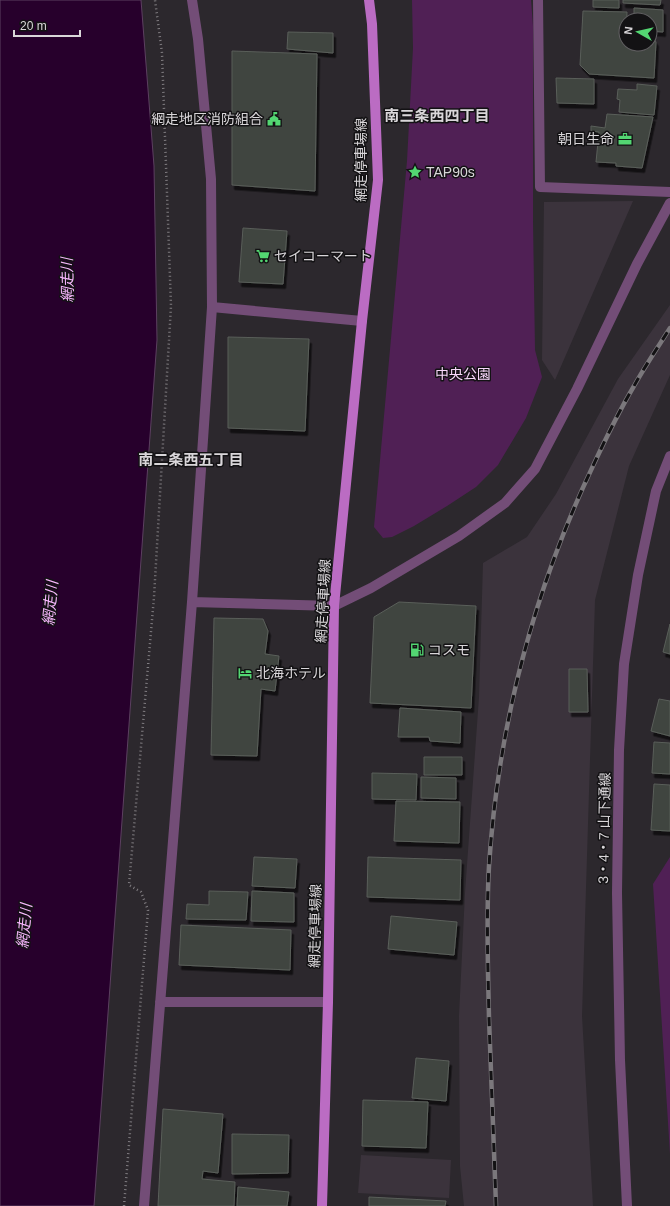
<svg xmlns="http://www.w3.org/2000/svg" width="670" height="1206" font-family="Arial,'Noto Sans JP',sans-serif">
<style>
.built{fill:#3b333c}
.green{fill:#502055}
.water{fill:#27002c;stroke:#5c4060}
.building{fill:#3f443f;stroke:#5a5f5a;filter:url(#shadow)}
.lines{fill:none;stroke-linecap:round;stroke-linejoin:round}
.path{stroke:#807d81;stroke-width:2.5;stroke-dasharray:1 3;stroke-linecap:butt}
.minor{stroke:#734d77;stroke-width:10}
.tertiary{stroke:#734d77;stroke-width:10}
.primary{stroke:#bb6cc3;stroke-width:10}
.rail-casing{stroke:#7b787c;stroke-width:4.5}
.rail{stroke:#131214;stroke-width:3;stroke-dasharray:9;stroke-linecap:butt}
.labels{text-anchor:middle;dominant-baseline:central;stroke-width:3;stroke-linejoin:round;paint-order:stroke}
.poi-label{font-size:14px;fill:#d9d6d9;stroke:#131214;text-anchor:start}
.street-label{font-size:14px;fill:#d9d6d9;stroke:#131214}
.park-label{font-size:14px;fill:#f7d6fa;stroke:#131214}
.neighbourhood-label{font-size:15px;font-weight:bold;fill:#d9d6d9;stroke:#131214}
.water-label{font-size:15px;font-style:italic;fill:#f8b7fe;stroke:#131214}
</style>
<defs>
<filter id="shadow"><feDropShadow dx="2.5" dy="4.5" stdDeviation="0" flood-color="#0009"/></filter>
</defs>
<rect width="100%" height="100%" fill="#2c282d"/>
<path class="built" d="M633 201 555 380 542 360 544 202Z
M670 305V375L629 466 595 600 582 1016 593 1206H464L460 1166 459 1016 465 893 479 697 483 563 527 537 556 494 618 379Z
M361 1155 451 1160 449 1198 358 1193Z"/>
<path class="green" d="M412 0H531L533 26V221L535 350 542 377 526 418 498 465 476 487 447 506 414 526 392 537 383 538 374 527 407 161 413 48Z
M670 857V1154L653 884Z"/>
<path class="water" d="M0 0H141L154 166 157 340 94 1206H0Z"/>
<path class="building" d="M593 0H619V8L593 7Z
M623 0H661L660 5 623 3Z
M634 8 663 10V32L650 31V20H634Z
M583 11 627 12 626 44H650V36H652L656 42 654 78 589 74 580 65Z
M288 32 333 33V53L287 49Z
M232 51 317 54 315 191 232 185Z
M556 78 594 79V104L557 103Z
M637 84 657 86 654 115 619 112 620 100 617 99 618 89 637 90Z
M607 114 653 117 642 168 616 166V163L596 162 599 132 591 131V126L605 128Z
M243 228 287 231 283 284 239 282Z
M228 337 309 339 305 431 228 428Z
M399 602 476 606 471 708 370 703 374 617Z
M214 618 263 619 268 631 265 654 279 656 275 691 261 689 257 756 211 755Z
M670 624V654L663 652Z
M569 669H587L588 712H569Z
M659 699 670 701V736L651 731Z
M400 708 461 712 460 743 430 741 429 737H398Z
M654 742 670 743V774L652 773Z
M424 757H462V775H424Z
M372 773 417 774 416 800 372 799Z
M421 777 456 778V799L421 798Z
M654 784 670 785V831L651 830Z
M396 801 460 802 459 843 394 841Z
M254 857 297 859 295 888 252 886Z
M368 857 461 860 460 900 367 897Z
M209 891 248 892 246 920 186 919 187 904 209 905Z
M252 891 294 893V922L251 921Z
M391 916 457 922 454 955 388 949Z
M181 925 291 930 290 970 179 965Z
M416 1058 449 1061 446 1101 412 1098Z
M363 1100 428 1102 426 1148 362 1146Z
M163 1109 223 1114 218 1173 203 1171 202 1179 235 1182 234 1206H158Z
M232 1134 289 1135 288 1173 232 1174Z
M238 1187 289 1192 287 1206H237Z
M369 1197 446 1201 445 1206H369Z"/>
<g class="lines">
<path class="path" d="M124 1206 148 910 141 892 129 885 154 597 171 306 162 53 155 0"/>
<path class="minor" d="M538 0 540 187 670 192
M212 307 362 321
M192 602 334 606
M160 1002H328
M144 1206 192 602 212 307 211 179 198 39 192 0"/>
<path class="tertiary" d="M334 606 371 588 459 536 505 503 535 469 577 389 637 264 670 203
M627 1206 620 1060 617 893 619 750 624 664 638 575 656 491 670 456"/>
<path class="primary" d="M322 1206 328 1002 334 606 362 321 378 180 372 24 369 0"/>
<g class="rail-casing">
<path id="rail" d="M496 1206C494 1143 491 1080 489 1018 488 967 486 917 489 866 498 728 533 593 592 468 605 440 618 413 634 386 645 366 658 347 670 328"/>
</g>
<use href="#rail" class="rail"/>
</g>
<defs>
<g id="civic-bare" transform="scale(1.08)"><path d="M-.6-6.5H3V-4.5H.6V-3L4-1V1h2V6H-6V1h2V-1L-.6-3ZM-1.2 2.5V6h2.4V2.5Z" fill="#53d672" stroke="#131214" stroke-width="2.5" paint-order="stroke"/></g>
<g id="office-bare" transform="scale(1.08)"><path d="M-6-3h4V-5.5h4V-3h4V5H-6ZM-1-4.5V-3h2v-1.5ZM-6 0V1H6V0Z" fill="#53d672" stroke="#131214" stroke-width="2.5" paint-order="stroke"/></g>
<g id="sight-bare" transform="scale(1.08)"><path d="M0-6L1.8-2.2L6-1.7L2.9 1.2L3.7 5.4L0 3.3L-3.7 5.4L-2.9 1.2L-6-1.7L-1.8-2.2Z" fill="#53d672" stroke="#131214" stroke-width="2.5" paint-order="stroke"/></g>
<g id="supermarket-bare" transform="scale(1.08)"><path d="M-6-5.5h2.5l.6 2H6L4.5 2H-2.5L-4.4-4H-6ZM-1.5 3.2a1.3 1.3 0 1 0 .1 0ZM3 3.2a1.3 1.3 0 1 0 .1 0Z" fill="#53d672" stroke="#131214" stroke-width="2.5" paint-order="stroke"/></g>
<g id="fuel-bare" transform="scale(1.08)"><path d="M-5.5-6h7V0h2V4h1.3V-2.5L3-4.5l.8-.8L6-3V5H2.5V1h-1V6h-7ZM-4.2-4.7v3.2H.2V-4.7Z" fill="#53d672" stroke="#131214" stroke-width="2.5" paint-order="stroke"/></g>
<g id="hotel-bare" transform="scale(1.08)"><path d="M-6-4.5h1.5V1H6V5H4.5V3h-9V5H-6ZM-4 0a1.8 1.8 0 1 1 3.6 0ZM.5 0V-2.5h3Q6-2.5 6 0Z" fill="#53d672" stroke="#131214" stroke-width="2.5" paint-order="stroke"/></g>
</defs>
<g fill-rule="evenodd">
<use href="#civic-bare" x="274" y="119"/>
<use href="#office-bare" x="625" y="139"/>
<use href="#sight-bare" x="415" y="172"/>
<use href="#supermarket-bare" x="263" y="256"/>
<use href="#fuel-bare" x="417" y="650"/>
<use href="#hotel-bare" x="245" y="673"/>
</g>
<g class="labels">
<g class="poi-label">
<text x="263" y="119" text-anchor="end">網走地区消防組合</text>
<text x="614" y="139" text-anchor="end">朝日生命</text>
<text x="426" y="172">TAP90s</text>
<text x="274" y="256">セイコーマート</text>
<text x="428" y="650">コスモ</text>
<text x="256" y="673">北海ホテル</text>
</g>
<g class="street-label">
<text transform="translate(361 160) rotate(-90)">網走停車場線</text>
<text transform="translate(323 601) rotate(-87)">網走停車場線</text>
<text transform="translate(604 828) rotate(-89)">3・4・7 山下通線</text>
<text transform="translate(315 926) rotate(-89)">網走停車場線</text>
</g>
<g class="park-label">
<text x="463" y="374">中央公園</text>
</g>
<g class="neighbourhood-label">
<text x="437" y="115">南三条西四丁目</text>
<text x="191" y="459">南二条西五丁目</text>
</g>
<g class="water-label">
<text transform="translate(67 280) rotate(-91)">網走川</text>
<text transform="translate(50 603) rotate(-85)">網走川</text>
<text transform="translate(24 926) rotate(-85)">網走川</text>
</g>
</g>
<g transform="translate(638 32) rotate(278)"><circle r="19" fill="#131214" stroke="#626063"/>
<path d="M0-3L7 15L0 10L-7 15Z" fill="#53d672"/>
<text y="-6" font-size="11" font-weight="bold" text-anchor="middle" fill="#d9d6d9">N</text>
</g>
<path d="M14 30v6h66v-6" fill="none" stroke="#d9d6d9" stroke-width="2"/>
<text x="20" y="30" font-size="12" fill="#d9d6d9" stroke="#131214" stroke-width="3" paint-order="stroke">20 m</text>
</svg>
